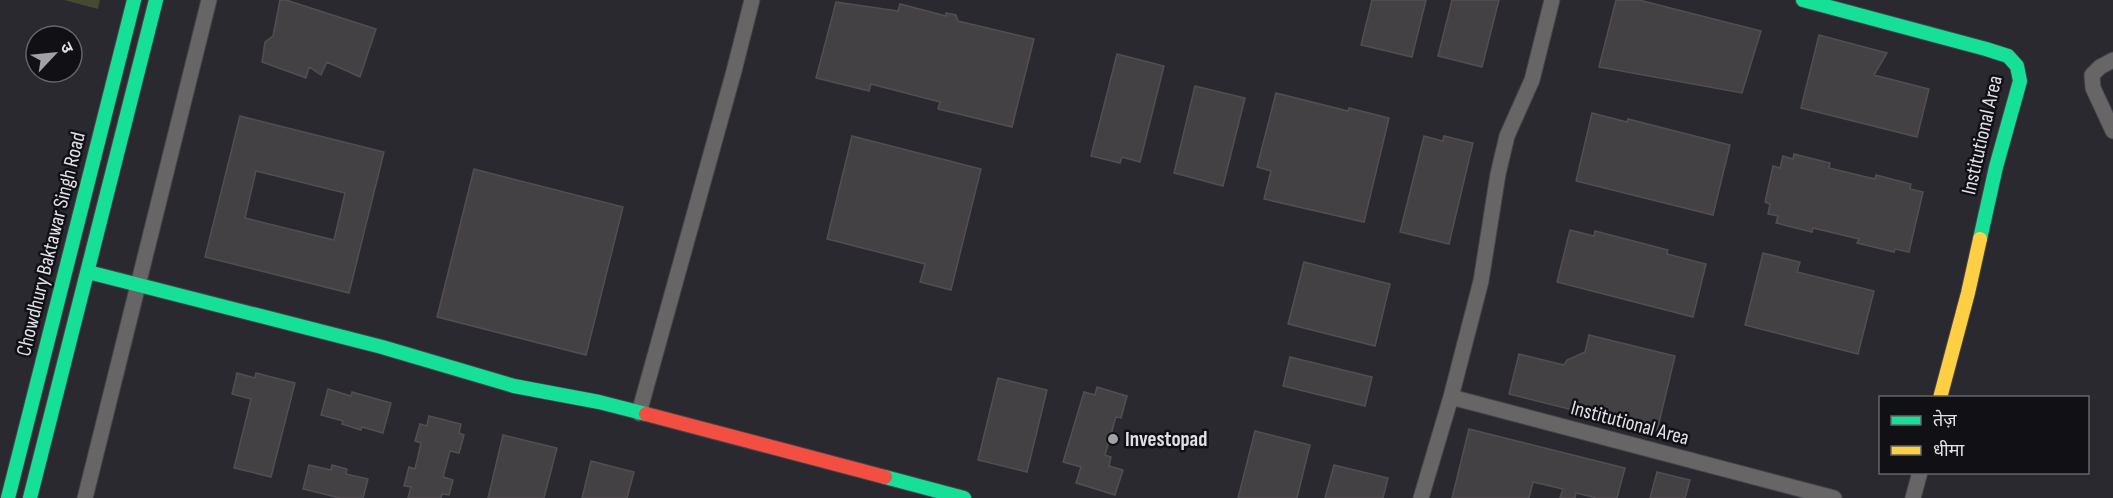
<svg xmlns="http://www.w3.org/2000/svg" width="2113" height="498" font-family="'Sofia Sans Condensed','Noto Sans Devanagari',sans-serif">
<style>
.green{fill:#464a33}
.building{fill:#444144;stroke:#524e51;stroke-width:1.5;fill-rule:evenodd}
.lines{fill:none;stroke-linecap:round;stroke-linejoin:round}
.street-casing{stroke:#454448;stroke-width:17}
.fast-casing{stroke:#454448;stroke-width:16}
.slow-casing{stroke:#454448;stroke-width:16}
.jam-casing{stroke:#454448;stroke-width:16}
.street{stroke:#676566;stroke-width:15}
.fast{stroke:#16e098;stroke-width:14}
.slow{stroke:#ffcf43;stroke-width:14}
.jam{stroke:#f24e42;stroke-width:14}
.poi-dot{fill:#a2a1a7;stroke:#111015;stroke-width:2}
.labels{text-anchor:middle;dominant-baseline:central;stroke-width:5;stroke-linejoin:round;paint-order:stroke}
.street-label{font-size:21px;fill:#e2e1e8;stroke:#111015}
.poi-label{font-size:21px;font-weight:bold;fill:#e2e1e8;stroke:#111015;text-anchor:start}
</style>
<rect width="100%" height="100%" fill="#2a292f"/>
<path class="green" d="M64 0H100L98 9Z"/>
<path class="building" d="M280 0H286L376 29 360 77 327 62 321 75 309 67 306 78 262 62 265 42 273 36Z
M1372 0H1426L1412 57 1361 45Z
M1452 0H1499L1482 67 1438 56Z
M1616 0H1639L1761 31 1742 93 1599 67Z
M836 2 898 11 900 4 946 16V13L956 15 958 21 1034 39 1012 127 938 109 940 102 871 84 869 91 816 78Z
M1819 35 1887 53 1874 75 1929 89 1917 137 1801 108Z
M1117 54 1164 66 1140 162 1122 157 1120 163 1091 156Z
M1195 86 1245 98 1223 186 1174 173Z
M1276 93 1348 111 1349 108 1389 118 1364 222 1264 199 1271 171 1257 167Z
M1592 113 1627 122 1628 119 1730 145 1713 215 1576 181Z
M240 116 384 152 349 293 205 257ZM256 171 345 193 334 240 245 218Z
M852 136 981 169 951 290 920 282 925 264 827 239Z
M1424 136 1443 141 1444 136 1473 143 1449 244 1400 232Z
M1794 154 1830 163 1829 168 1875 179 1876 175 1911 184 1910 189 1923 192 1909 252 1895 249 1894 252 1857 243 1859 239 1813 228 1812 232 1776 223 1778 216 1768 214 1770 204 1765 202 1773 166 1780 168 1783 156 1793 159Z
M474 169 623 207 586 355 437 317Z
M1570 230 1594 236 1595 231 1668 250 1667 254 1706 264 1693 317 1557 282Z
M1763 253 1800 262 1797 272 1874 291 1858 354 1745 325Z
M1304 262 1390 284 1375 346 1288 324Z
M1589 335 1675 356 1657 431 1509 394 1519 354 1564 365 1567 360 1585 352Z
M1290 357 1372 377 1365 406 1283 386Z
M237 373 255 378 256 373 295 383 271 477 234 468 251 399 232 394Z
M998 378 1047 390 1027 472 978 460Z
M1097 387 1127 396 1121 418 1116 417 1105 455 1111 457 1109 466 1123 470 1115 495 1076 483 1081 467 1063 462 1084 392 1095 395Z
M328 389 351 396 352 392 391 403 383 433 362 427 361 430 342 424 343 421 321 415Z
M429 416 461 424 459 433 464 435 459 453 450 451 443 477 453 480 449 495 442 494 441 498H408L411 487 404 486 409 467 415 469 421 443 415 441 420 424 427 426Z
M1469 429 1625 468 1617 498H1597L1576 493 1575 498H1560L1563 489 1533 482 1529 498H1452Z
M1255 431 1310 445 1297 498H1238Z
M503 435 557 448 544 498H488Z
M591 461 634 472 627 498H582Z
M309 465 331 470 332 465 347 469 346 474 368 479 363 498H340L303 489Z
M1334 465 1388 478 1383 498H1325Z
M1657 472 1690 480 1685 498H1650Z"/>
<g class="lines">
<g class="street-casing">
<path id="street" d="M2113 60 2100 67 2092 75 2093 88 2113 131
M1451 397 1834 498
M639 413 734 71 752 0
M85 498 209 0
M1421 498 1451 397 1481 281 1498 174 1507 136 1532 80 1552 0
M1913 498 1920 472"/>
</g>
<g class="fast-casing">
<path id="fast" d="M1803 0 1986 49 2008 56 2017 66 2020 81 1996 167 1980 239
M88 272 382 347 514 386 599 402 646 414
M885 477 964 498
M8 498 134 0
M30 498 156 0"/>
</g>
<g class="slow-casing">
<path id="slow" d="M1940 398 1968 293 1980 239"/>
</g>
<g class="jam-casing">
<path id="jam" d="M646 414 885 477"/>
</g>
<use href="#street" class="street"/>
<use href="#fast" class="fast"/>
<use href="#slow" class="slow"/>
<use href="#jam" class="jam"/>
</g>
<circle class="poi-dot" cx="1113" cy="439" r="6"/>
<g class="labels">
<g class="street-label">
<text transform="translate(1982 135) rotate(-77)">Institutional Area</text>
<text transform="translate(51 244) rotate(-76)">Chowdhury Baktawar Singh Road</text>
<text transform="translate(1630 423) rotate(15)">Institutional Area</text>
</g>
<g class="poi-label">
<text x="1125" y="439">Investopad</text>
</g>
</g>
<rect x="1879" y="396" width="210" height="78" fill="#111015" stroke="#656469" stroke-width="1.5"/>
<rect x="1891" y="416" width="30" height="9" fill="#16e098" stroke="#656469" stroke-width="1.5"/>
<text x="1933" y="426" font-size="18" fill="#e2e1e8">तेज़</text>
<rect x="1891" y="446" width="30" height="9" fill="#ffcf43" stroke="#656469" stroke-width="1.5"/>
<text x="1933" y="456" font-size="18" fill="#e2e1e8">धीमा</text>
<g transform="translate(54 54) rotate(64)"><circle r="28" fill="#111015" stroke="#656469" stroke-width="1.5"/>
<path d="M0-4.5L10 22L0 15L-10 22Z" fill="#a2a1a7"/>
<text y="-9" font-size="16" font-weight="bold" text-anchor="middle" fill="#e2e1e8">उ</text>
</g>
</svg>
